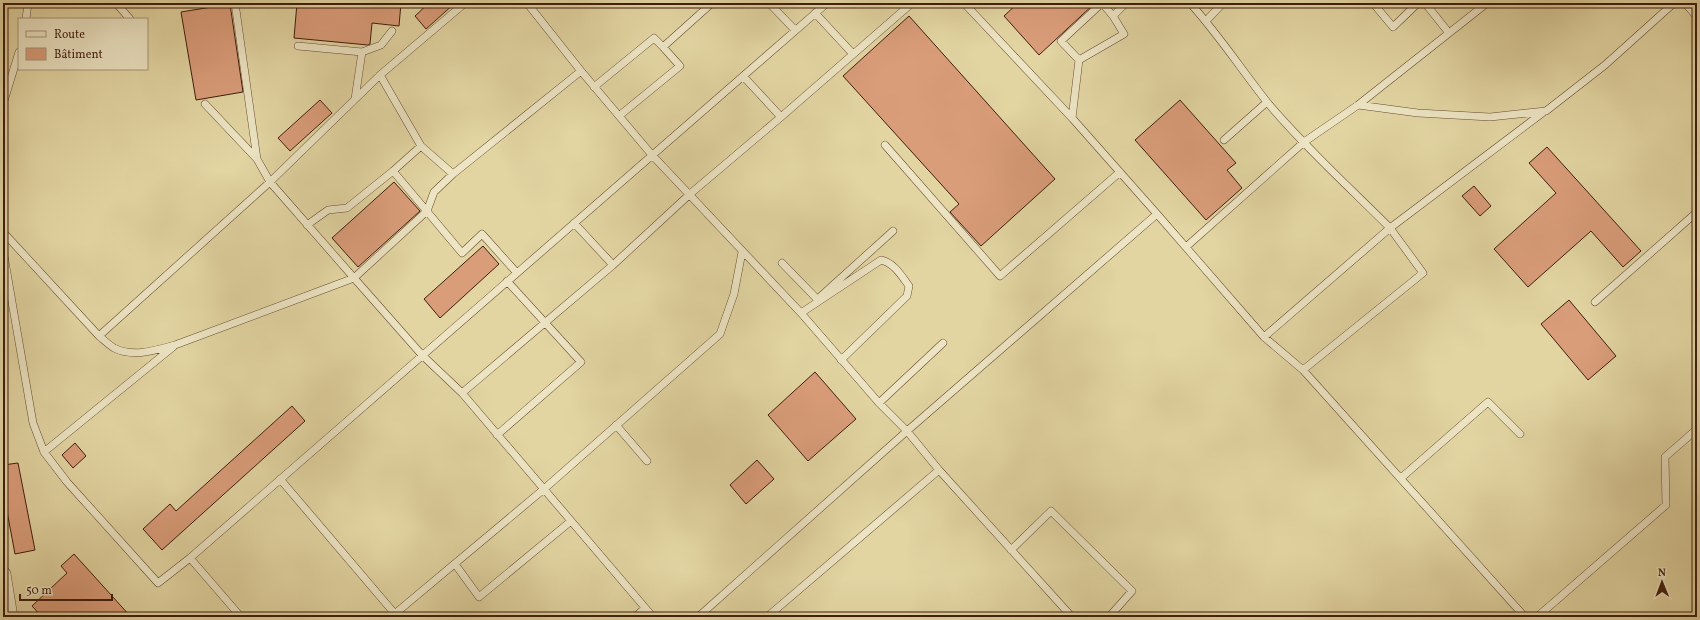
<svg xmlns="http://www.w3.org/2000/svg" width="1700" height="620" font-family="Vollkorn,serif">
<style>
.building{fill:#da9d7a;stroke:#3f1d0d}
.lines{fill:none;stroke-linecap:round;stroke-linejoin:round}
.service-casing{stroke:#684b32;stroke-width:8}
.minor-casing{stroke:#684b32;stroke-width:16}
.service{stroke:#ece4c3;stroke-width:7}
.minor{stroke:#ece4c3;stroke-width:15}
</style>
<rect width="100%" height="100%" fill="#e2d5a2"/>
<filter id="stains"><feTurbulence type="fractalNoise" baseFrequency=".005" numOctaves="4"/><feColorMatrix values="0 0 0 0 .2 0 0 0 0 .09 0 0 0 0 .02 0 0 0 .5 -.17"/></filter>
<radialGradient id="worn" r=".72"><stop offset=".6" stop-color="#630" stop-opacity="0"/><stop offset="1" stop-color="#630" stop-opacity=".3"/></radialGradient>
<path class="building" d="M297 3H401L399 26 372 23 370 44 368 45 294 38Z
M429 3H455L426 29 415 16Z
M1018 3H1095L1039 55 1004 16Z
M230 4 243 92 196 100 181 12Z
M909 16 1055 179 981 246 950 212 959 204 843 76Z
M320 100 332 113 290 151 278 138Z
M1180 100 1236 163 1227 170 1242 188 1206 220 1135 140Z
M1547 147 1641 251 1623 267 1591 231 1528 287 1494 249 1556 193 1529 163Z
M394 182 420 211 358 267 332 238Z
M1474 186 1491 206 1480 216 1462 196Z
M483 246 499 264 440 318 424 299Z
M1569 300 1616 356 1588 380 1541 324Z
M815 372 856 419 808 461 768 415Z
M292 406 305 421 162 550 143 529 170 504 176 511Z
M75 443 86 456 73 468 62 455Z
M757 460 774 479 746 504 730 485Z
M18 463 35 550 15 554 3 490V465Z
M74 554 131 617H42L32 606 67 573 61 566Z"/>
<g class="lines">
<g class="service-casing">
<path id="service" d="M116 3 130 19
M235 3 257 159
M527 3 581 71 652 155 801 313 879 403 907 431 939 470 1072 617
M769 3 795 30
M1190 3C1218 34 1241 69 1267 102 1305 147 1349 187 1390 228L1264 337
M1373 3 1393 27 1418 3
M1425 3 1449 33
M1685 3 1697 17
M815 13 853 54
M26 19 28 3
M1206 21 1223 3
M298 46 362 52
M1079 60 1124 34 1113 16
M743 76 781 117
M594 87 654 38 663 47 712 3
M355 99 362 52 381 45 392 31
M3 104 19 52
M205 104 257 159 270 182 354 278 422 355 462 393 653 617
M1358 105 1487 3
M619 116 680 66 663 47
M1072 118 1079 60 1061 41 1102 3 1113 16 1126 3
M1224 140 1267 102
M885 145 1000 276 1120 172
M393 171 462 253 482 234 517 273
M453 174 581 71
M1157 214 1264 337 1303 370 1525 617
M574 223 613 265
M307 225 328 210 347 208 393 171 421 146
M3 232 99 336 270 182 380 75 465 3
M1186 247 1304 142 1358 105 1418 113 1490 117 1546 111 1605 65 1674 3
M3 250 33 423 44 452 67 482 158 583 190 558 827 3
M782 263 817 299
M821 296 893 231
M1595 302 1697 212
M801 313 881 260C894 263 901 275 909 286L907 296 841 360
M99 336C104 340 109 345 114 348 134 358 156 350 175 345L354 278 427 211 434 192 453 174 421 146 380 75
M1303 370 1423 273 1390 228 1545 111
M462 393 613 265 690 194 781 117 912 3
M879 403 943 343
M616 425 647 461
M497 435 581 362 507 281
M44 452 173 347
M1401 478 1488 402 1520 434
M280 479 395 614
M1011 550 1051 511 1132 591 1109 617
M190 558 241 617
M455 564 479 597 571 521
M391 617 544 489 720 334 734 294 742 252
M635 617 645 608
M698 617 907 431 1157 214 1072 118 964 3
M767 617 939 470
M1537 617 1666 505 1665 457 1697 429"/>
</g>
<g class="minor-casing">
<path id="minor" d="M3 574 10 617"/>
</g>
<use href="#service" class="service"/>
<use href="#minor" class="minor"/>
</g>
<rect width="1700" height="620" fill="none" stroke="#e2d5a2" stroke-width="16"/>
<rect x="4" y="4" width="1692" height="612" fill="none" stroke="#3f1d0d" stroke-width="2"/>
<rect x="8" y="8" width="1684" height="604" fill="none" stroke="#3f1d0d"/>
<rect x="18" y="18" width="130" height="52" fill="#ece4c3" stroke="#a7947a"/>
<rect x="26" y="31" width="20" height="6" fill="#ece4c3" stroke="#a7947a"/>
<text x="54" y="38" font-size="12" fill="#3f1d0d">Route</text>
<rect x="26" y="48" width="20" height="12" fill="#da9d7a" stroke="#a7947a"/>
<text x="54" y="58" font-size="12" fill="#3f1d0d">Bâtiment</text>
<g transform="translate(1662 582) rotate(359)" stroke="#ece4c3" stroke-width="3" paint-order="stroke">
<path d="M0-3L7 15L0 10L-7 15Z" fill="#3f1d0d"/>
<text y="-6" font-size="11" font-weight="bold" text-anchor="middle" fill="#3f1d0d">N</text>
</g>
<path d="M20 594v6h92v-6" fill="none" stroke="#3f1d0d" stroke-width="2"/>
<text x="26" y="594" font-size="12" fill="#3f1d0d" stroke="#ece4c3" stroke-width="3" paint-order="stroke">50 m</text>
<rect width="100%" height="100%" filter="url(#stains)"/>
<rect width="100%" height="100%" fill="url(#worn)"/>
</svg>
